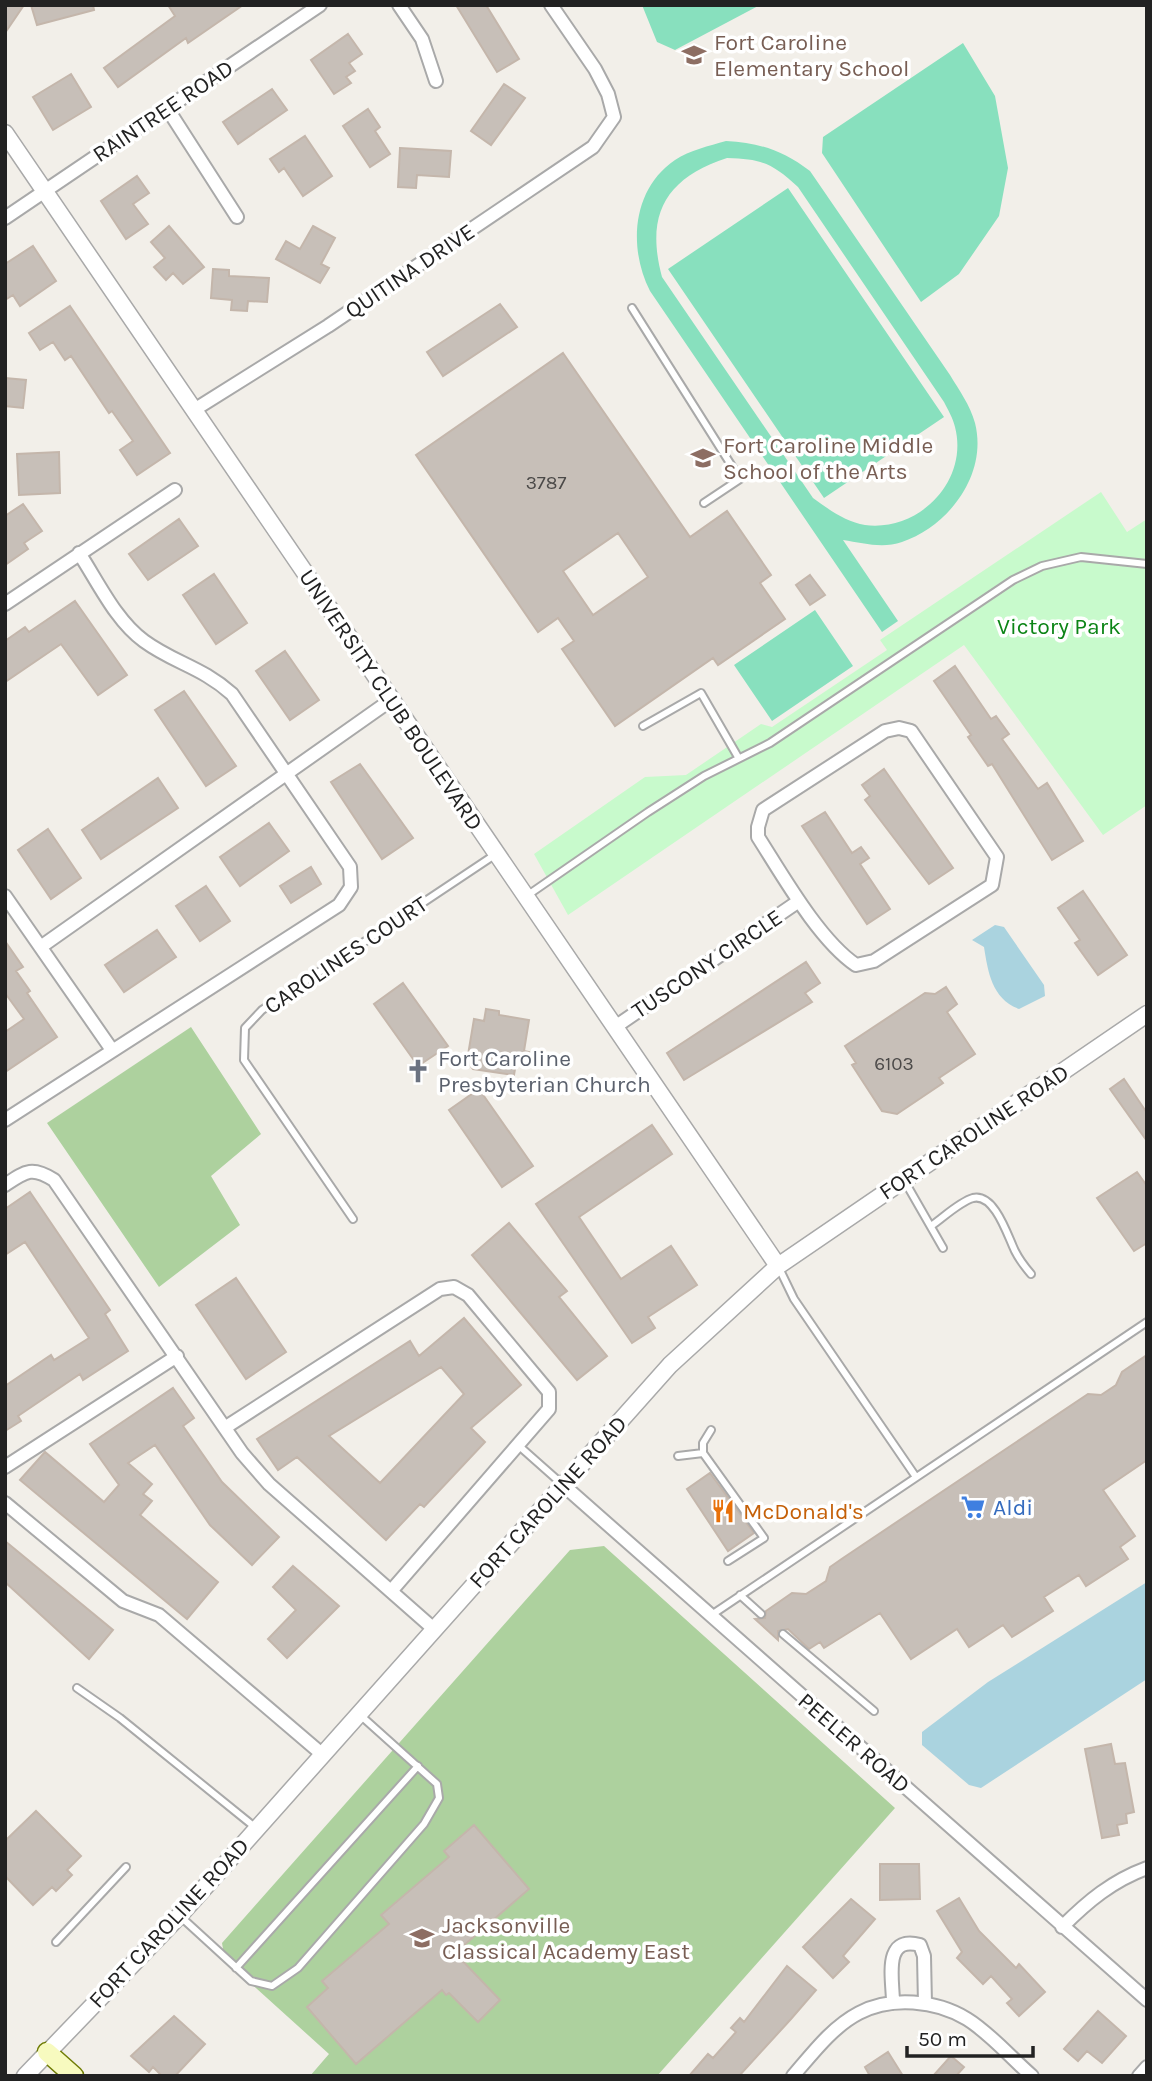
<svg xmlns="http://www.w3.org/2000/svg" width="1152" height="2081" font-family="Karla,sans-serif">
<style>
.forest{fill:#add19e}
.park{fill:#c8facc}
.pitch{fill:#88e0be;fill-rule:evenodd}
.water{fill:#aad3df}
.building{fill:#c7bfb8;stroke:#c4b6ab;stroke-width:2;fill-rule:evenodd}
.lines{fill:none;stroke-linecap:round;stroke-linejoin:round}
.service-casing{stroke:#a9a9a9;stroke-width:10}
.minor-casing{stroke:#a9a9a9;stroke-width:16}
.tertiary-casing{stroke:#a9a9a9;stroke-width:19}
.secondary-casing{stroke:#707d05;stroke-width:21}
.service{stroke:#fff;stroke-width:6}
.minor{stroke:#fff;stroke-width:12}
.tertiary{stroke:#fff;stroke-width:16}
.secondary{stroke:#f7fabf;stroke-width:18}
.labels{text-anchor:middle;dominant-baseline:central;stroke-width:7;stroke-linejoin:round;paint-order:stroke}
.number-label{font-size:19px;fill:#4b4948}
.education-label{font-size:23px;fill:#785e54;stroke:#fff;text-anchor:start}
.street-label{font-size:23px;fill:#222;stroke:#fff}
.park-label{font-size:23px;fill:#0c8416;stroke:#fff}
.worship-label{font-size:23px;fill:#5b616d;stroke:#fff;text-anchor:start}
.shop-label{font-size:23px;fill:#366cbe;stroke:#fff;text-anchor:start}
.food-label{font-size:23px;fill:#c56008;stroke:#fff;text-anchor:start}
</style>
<rect width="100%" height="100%" fill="#f2efe9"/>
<path class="forest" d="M191 1027 261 1134 211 1176 240 1225 159 1287 47 1123Z
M604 1546 895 1808 657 2076H310L329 2054 225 1960 222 1943 570 1550Z"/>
<path class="park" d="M1101 492 1127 532 1147 519V805L1103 835 964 645 568 915 534 854 645 777 686 775 761 724 772 727 887 650 880 640Z"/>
<path class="pitch" d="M642 5H760L675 50 657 42Z
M963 43 995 96 1008 168 999 216 959 274 921 302 822 153 823 137Z
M726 141C760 143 782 150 810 171L950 375C959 390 970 405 975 423 988 474 949 526 902 542 882 549 863 543 843 540L898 621 882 632 650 291C628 248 632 189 675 160 690 150 709 146 726 141ZM727 158C762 159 772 163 798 187L944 402C948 410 953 418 955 427 969 481 919 532 865 525 846 522 828 509 813 498L662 277C645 214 666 178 727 158Z
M788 188 944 417 824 498 668 269Z
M815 610 853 666 772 721 734 665Z"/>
<path class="water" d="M995 925 1004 927 1044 985 1045 996 1019 1009C992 999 988 972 984 947L972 940Z
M1147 1582V1679L981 1788 969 1785 922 1745V1732L988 1682Z"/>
<path class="building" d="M5 5H24L5 33Z
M31 5H93L94 10 37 25Z
M168 5H243L188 43 186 38 118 87 104 68 175 16Z
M456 5H486L519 59 497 72Z
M348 34 362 54 349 63 355 71 346 77 351 83 334 94 311 60Z
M71 74 91 107 53 130 33 97Z
M504 84 525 98 491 145 471 131Z
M272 89 287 110 238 144 223 122Z
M368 109 380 127 375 131 390 154 370 167 343 126Z
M305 136 332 176 303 196 284 168 279 172 270 159Z
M400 148 451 151 449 177 417 175 416 188 398 187Z
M137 176 149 193 133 204 148 224 126 239 101 201Z
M169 226 204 267 183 284 173 273 166 280 154 267 165 258 151 242Z
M313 226 335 238 321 264 329 268 320 283 276 259 286 241 300 249Z
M33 246 56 281 20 306 13 295 5 300V264Z
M213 269 229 270V276L269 278 267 302 248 301 247 311 231 310 232 300 211 298Z
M500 304 517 327 443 376 427 352Z
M70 306 170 453 137 475 120 450 133 441 112 411 109 413 71 356 65 360 53 342 40 350 29 333Z
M563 353 690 537 727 511 771 575 760 583 785 619 718 665 713 658 615 726 562 649 574 641 558 618 538 632 416 455ZM618 533 648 577 593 615 563 571Z
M5 378 26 380 23 408 5 406Z
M59 452 60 493 19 495 17 454Z
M23 504 42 531 24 543 28 549 5 565V516Z
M179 519 198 546 148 580 129 554Z
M214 574 247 623 216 644 183 595Z
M810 575 825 595 810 605 796 585Z
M75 601 127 675 98 695 61 644 5 682V641L25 627 29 632Z
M285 651 319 700 290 720 256 671Z
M955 666 991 719 996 716 1009 734 1002 739 1038 789 1047 783 1083 841 1052 860 992 764 988 766 968 737 971 735 934 681Z
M184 691 236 766 206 786 155 710Z
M360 764 413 838 382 859 331 782Z
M884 769 953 868 929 884 865 800 870 796 862 785Z
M158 778 178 808 101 859 82 830Z
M825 812 852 853 861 847 869 858 860 864 890 909 867 924 802 826Z
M269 823 289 851 240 886 220 857Z
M48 829 81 878 51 899 18 850Z
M311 867 321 884 291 903 280 886Z
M206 886 230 921 200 941 176 906Z
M1083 891 1127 955 1098 975 1075 943 1080 940 1058 908Z
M157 930 176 957 124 992 105 965Z
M5 941 23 967 16 971 30 991 27 993 57 1037 5 1072V1032L24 1019 5 993Z
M806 962 820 983 805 993 812 1002 684 1080 667 1053Z
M403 983 448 1046 418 1066 374 1004Z
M946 987 957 1004 947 1012 975 1054 939 1078 943 1083 897 1114 882 1111 852 1065 856 1063 845 1046 925 993 935 994Z
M486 1009 499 1011V1015L529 1020 524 1051 529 1052 527 1065 516 1063 514 1075 473 1069 467 1061 474 1019 484 1021Z
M1124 1079 1147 1113V1141L1110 1089Z
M479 1089 533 1166 502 1187 449 1110Z
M652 1125 672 1154 579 1217 621 1279 671 1246 697 1285 648 1317 655 1328 632 1343 536 1204Z
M1137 1172 1147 1186V1243L1134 1251 1097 1198Z
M30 1192 110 1310 105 1314 128 1351 83 1380 80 1374 18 1416 21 1421 5 1431V1386L51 1355 54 1360 89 1338 25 1242 5 1255V1209Z
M509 1223 567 1291 559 1297 607 1356 577 1380 472 1255Z
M236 1278 286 1352 246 1379 196 1305Z
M464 1318 521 1385 471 1428 485 1442 424 1507 420 1504 386 1540 297 1457 278 1470 257 1439 410 1341 419 1356ZM441 1367 464 1394 380 1483 329 1436Z
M1147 1355V1460L1103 1490 1135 1536 1120 1547 1128 1559 1086 1586 1079 1575 1044 1597 1053 1611 1012 1637 1003 1625 969 1647 957 1629 911 1659 880 1613 824 1648 820 1642 809 1649 788 1629 778 1631V1640L755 1619 765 1618 766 1611 792 1593 806 1594 826 1581 830 1567 843 1558 1088 1394 1101 1395 1116 1385 1122 1372Z
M173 1388 194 1418 183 1426 222 1482 279 1537 252 1565 210 1525 155 1445 128 1463 152 1484 143 1494 152 1501 140 1515 218 1582 187 1619 20 1480 45 1452 104 1502 119 1485 90 1444Z
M710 1473 754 1533 728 1551 687 1489Z
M5 1541 113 1630 89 1659 5 1582Z
M293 1566 339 1606 287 1658 268 1639 296 1610 273 1587Z
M1111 1744 1115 1764 1125 1763 1134 1812 1126 1814 1127 1823 1117 1825 1119 1835 1102 1838 1085 1749Z
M36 1811 81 1856 67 1870 72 1875 56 1891 52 1887 33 1905 5 1876V1841Z
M474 1825 529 1889 455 1953 500 2000 478 2022 449 1993 446 1995 442 1990 356 2064 307 2007 328 1988 322 1981 389 1924 381 1915 449 1857 444 1851Z
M880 1864H919L920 1899 880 1900Z
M959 1898 979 1931 1016 1968 1019 1964 1045 1992 1019 2016 1007 2003 1012 1999 991 1976 983 1984 957 1958 962 1952 937 1911Z
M851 1899 875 1919 843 1956 849 1962 833 1978 803 1947Z
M787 1966 816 1990 791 2019 739 2076H689L708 2054 713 2058 736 2032 731 2028 740 2018 744 2022Z
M1098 2011 1126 2036 1102 2063 1087 2051 1078 2061 1064 2049Z
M174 2016 205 2044 175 2076H162L153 2067 149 2072 131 2056Z
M888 2052 903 2076H870L865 2067Z
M951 2056 964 2067 956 2076H933Z"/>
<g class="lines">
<g class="service-casing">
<path id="service" d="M632 308 740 479 704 503
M643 726 701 693 738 757
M528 895 648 812 704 776 770 743 1013 580 1042 566 1081 557 1147 564
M904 1180 943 1248
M353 1219 244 1060 245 1028 262 1010 496 854
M931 1226C943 1218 959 1202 973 1198 995 1193 1008 1237 1015 1251 1019 1259 1025 1267 1031 1274
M779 1268 794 1299 916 1477
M711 1430 703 1443V1453L764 1538 728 1561
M518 1445 562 1484
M678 1456 703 1453
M740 1595 761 1614
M710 1616 1147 1322
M783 1634 874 1711
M77 1688 120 1718 256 1828
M181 1917 251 1981 272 1986 298 1968 424 1824 439 1798 437 1784 359 1714
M56 1942 126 1867
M236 1968 418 1766"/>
</g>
<g class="minor-casing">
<path id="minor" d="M399 5 422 39 436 81
M167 108 237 217
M5 218 320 5
M194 410 328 326 593 147 614 117 608 94 595 69 551 5
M5 604 175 490
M899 728 911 731 997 857 992 885 874 961 856 965C819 940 783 876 758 837V827L763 810 885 731Z
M5 896 112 1050
M42 946 391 700
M615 1027 799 901
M5 1120 339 905 351 887 350 867 232 694C202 667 174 663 144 641 116 621 98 582 79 553
M5 1185C26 1171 32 1166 54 1180L242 1453 269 1484 435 1630
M226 1427 440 1289 454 1287 468 1295 549 1392V1409L392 1590
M5 1467 177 1356
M562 1484 1147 2000
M5 1503 123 1601 159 1615 323 1755
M1062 1927C1088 1901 1112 1881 1147 1868
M893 2003C893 1979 882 1935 920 1945L924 1956 925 2004
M793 2076C812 2054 832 2027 859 2013 891 1996 936 2000 967 2019 990 2033 1011 2058 1032 2076
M1139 2076 1147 2067"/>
</g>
<g class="tertiary-casing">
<path id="tertiary" d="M5 133 778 1266
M25 2076 180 1915 670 1365 778 1266 1147 1014"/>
</g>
<g class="secondary-casing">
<path id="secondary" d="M47 2052 74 2076"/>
</g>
<use href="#service" class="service"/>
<use href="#minor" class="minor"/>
<use href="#tertiary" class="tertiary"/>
<use href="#secondary" class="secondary"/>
</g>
<defs>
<g id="school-bare" transform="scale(1.89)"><path d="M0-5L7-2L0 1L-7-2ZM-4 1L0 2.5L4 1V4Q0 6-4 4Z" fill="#8d6e63" stroke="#fff" stroke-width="2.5" paint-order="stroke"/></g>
<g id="church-bare" transform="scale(1.89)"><path d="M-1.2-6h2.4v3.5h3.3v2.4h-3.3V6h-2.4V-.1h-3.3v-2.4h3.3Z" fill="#6b7280" stroke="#fff" stroke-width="2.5" paint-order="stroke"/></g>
<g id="supermarket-bare" transform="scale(1.89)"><path d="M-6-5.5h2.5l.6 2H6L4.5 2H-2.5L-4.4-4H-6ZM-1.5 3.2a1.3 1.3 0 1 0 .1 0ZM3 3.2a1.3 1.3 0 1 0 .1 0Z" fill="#3f7fe0" stroke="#fff" stroke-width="2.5" paint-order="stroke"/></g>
<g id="restaurant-bare" transform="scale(1.89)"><path d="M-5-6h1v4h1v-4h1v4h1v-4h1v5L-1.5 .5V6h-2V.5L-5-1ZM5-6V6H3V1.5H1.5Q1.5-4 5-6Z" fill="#e8710a" stroke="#fff" stroke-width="2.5" paint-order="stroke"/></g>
</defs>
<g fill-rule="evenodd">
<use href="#school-bare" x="694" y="55"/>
<use href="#school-bare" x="703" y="458"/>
<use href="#church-bare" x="418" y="1071"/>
<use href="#supermarket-bare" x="973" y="1507"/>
<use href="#restaurant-bare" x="723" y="1511"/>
<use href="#school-bare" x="422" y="1938"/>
</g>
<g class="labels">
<g class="number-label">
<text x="546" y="483">3787</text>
<text x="894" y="1064">6103</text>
</g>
<g class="education-label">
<text x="714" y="42">Fort Caroline<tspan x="714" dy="26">Elementary School</tspan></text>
<text x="723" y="445">Fort Caroline Middle<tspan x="723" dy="26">School of the Arts</tspan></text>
<text x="442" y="1925">Jacksonville<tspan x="442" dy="26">Classical Academy East</tspan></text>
</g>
<g class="street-label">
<text transform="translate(163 111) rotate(-34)">RAINTREE ROAD</text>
<text transform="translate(410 271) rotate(-34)">QUITINA DRIVE</text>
<text transform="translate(391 700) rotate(56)">UNIVERSITY CLUB BOULEVARD</text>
<text transform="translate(346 955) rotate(-34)">CAROLINES COURT</text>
<text transform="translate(707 964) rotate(-34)">TUSCONY CIRCLE</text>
<text transform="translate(974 1132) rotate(-34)">FORT CAROLINE ROAD</text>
<text transform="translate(548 1502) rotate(-48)">FORT CAROLINE ROAD</text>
<text transform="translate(854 1743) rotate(41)">PEELER ROAD</text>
<text transform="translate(169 1923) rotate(-47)">FORT CAROLINE ROAD</text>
</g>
<g class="park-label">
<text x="1059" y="626">Victory Park</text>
</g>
<g class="worship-label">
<text x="438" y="1058">Fort Caroline<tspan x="438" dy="26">Presbyterian Church</tspan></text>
</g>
<g class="shop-label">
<text x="993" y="1507">Aldi</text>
</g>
<g class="food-label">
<text x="743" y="1511">McDonald's</text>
</g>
</g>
<rect width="1152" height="2081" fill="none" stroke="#222222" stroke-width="14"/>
<path d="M907 2046v10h126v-10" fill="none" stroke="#222222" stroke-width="3.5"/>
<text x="918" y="2046" font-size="21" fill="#222222" stroke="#ffffff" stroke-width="5" paint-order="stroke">50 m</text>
</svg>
